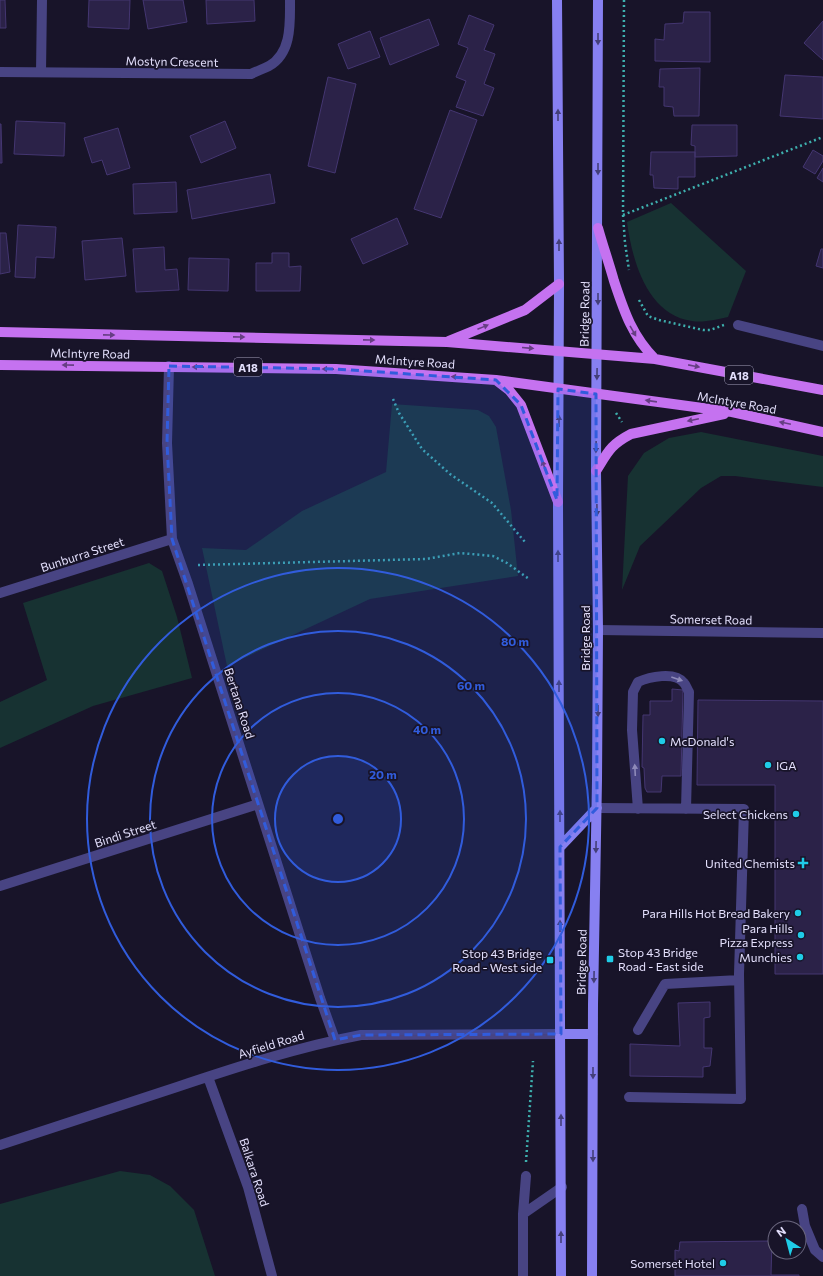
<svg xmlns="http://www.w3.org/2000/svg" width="823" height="1276" font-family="Commissioner,sans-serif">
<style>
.green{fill:#173232}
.building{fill:#2b2248;stroke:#443671}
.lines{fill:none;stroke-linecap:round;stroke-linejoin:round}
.path{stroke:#3eb0ae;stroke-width:2.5;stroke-dasharray:2 3;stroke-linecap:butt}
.service{stroke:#484483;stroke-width:10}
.minor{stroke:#484483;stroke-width:10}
.secondary{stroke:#8780f1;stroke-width:10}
.primary{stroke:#c572f0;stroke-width:10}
.oneway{fill:#443f79}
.oneway2{fill:#663e83}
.oneway3{fill:#8e8ab9}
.marked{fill:#315cdc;fill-opacity:0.2;stroke:#315cdc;stroke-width:3;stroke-dasharray:8 5;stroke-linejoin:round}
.ring{fill:none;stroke:#315cdc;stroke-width:2}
.poi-dot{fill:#1fcce7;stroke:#181429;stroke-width:1.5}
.labels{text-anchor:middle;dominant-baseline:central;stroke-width:3.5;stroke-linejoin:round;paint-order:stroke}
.shield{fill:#181429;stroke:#a6a2bd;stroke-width:1}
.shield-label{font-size:11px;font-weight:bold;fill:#e3dffc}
.street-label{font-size:12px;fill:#e3dffc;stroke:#181429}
.poi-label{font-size:12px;fill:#e3dffc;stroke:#181429;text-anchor:end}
.centre{fill:#315cdc;stroke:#181429;stroke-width:2}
.ring-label{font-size:12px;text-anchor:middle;font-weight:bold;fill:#315cdc;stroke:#181429;stroke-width:3.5;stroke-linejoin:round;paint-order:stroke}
</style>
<rect width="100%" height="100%" fill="#181429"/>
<path class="green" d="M671 203 746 271 728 317C717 319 704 323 692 321 647 315 632 260 627 222Z
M392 404 478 410 489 416 496 427 511 510 518 576 370 599 227 666 202 548 246 550 302 511 386 472Z
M701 432 823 456V487L735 476H721L701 488 640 546 622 590 628 476 644 453 669 438Z
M149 563 162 571 177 617 192 678 93 706 0 748V702L47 680 23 603Z
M120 1171 150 1175 170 1186 194 1210 215 1276H0V1204Z"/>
<path class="building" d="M0 0H5L6 28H0Z
M89 0H130L129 29 88 27Z
M143 0H183L187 22 148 29Z
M206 0H254L255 21 207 24Z
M684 12H710V62L655 61V39L664 40 665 24 683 23Z
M469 15 494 25 484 50 495 54 484 84 494 88 483 116 456 107 466 81 456 77 468 48 458 44Z
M429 19 439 45 390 65 380 38Z
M823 21V60L804 43Z
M370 31 380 57 348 69 338 44Z
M700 68 699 116H674L673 107 664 106V87H659L660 69Z
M785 75 823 77V119L780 116Z
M328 77 356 84 335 173 308 166Z
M450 110 477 120 441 218 414 209Z
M16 121 65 123 64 156 14 154Z
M225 121 236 148 201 163 190 136Z
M0 124H1L2 163H0Z
M692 125H737V156L695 157V146L691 145Z
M118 128 130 168 107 175 102 160 92 163 84 138Z
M813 150 823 156V161L815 174 803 167Z
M651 152H695V177H678V189L654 188 653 175H650Z
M823 168V182L817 178Z
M270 174 275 203 192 219 187 190Z
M176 182 177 212 134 214 133 184Z
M397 218 408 244 363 264 351 239Z
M18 225 56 227 54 258 36 257 35 278 15 277Z
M0 233H6L10 272 0 274Z
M122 238 126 276 85 280 82 241Z
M164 247 165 270 177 269 179 290 136 292 133 249Z
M821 249H823V268L816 266Z
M272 253H289V267L301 266 300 291H256V263H272Z
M189 258 229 259 228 291 188 290Z
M672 689 683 690 681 776H662L661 792H647L645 788 644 768 642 767 643 715H650V701H672Z
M698 700 823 701V974H775V785H697Z
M710 1002V1017L704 1018V1048H712L710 1066 703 1067V1077L630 1076V1044L680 1046 678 1003Z
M772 1241 771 1275H799V1276H675V1250L679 1251 680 1242Z"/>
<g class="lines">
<path class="path" d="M624 0 623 215 625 243 629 270
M623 215 823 137
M639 300 648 316 659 320 703 330H710L724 325
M393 399 399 413 422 449 450 474 492 503 525 542
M616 413 622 422
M198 565 426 559 460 553 493 556 507 563 529 579
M526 1162 533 1061"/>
<path class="service" d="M738 325 823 346
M597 808 744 809 739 974 741 1099 629 1097
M638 809 632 730 633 692 638 682C649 677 675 671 684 683 686 685 687 689 689 692L686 809
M638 1030 665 984 739 980
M802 1209 805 1226 815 1250 823 1257
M523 1214 562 1187
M523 1276V1214L526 1176"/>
<path class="minor" d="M0 72 251 74C257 71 263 69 269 66 292 53 290 23 290 0
M41 72 42 0
M169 366 167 443 172 539 188 584 320 998 335 1040
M0 593 172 539
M598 630 823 633
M0 886 258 804
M208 1077 248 1187 272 1276
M0 1145C59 1126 118 1106 177 1087 237 1067 298 1047 361 1035L561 1034"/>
<path class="secondary" d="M557 0 559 284 558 502 561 1276
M560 847 597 808
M561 1034H593
M592 1276 593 1004 597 780 598 630 596 471 598 0"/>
<path class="primary" d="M598 228C603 246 609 263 614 281 624 311 632 336 655 359
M0 332 447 342 655 359 823 390
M449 341 525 310 559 284
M0 365 336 369 496 380 732 412 823 432
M496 380 509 390 521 405 558 502
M596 471C608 452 610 445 631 434L724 414"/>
</g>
<defs><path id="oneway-solid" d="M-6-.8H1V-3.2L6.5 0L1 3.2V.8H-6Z"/></defs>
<g class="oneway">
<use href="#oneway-solid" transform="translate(598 39) rotate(90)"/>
<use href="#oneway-solid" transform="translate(558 115) rotate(-90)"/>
<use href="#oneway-solid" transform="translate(598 169) rotate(90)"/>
<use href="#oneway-solid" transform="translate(559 245) rotate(-90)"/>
<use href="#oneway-solid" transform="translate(598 299) rotate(90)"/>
<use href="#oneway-solid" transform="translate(597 374) rotate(91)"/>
<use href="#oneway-solid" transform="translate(559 421) rotate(-90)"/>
<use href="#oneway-solid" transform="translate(596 447) rotate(91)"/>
<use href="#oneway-solid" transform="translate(597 510) rotate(89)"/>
<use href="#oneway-solid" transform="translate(558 556) rotate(-90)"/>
<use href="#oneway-solid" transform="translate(559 686) rotate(-90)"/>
<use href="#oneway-solid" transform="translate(598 711) rotate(90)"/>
<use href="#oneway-solid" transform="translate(560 816) rotate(-90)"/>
<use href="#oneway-solid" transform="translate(596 847) rotate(91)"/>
<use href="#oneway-solid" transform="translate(560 926) rotate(-90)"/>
<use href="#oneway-solid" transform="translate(594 977) rotate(91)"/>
<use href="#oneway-solid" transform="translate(593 1073) rotate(90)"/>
<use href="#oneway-solid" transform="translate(561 1120) rotate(-90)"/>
<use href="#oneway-solid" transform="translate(593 1156) rotate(90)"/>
<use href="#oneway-solid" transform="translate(561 1237) rotate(-90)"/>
</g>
<g class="oneway2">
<use href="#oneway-solid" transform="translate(483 327) rotate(-22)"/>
<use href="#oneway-solid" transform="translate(633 331) rotate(60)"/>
<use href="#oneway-solid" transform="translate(109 335) rotate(1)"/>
<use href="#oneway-solid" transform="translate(239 337) rotate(1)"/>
<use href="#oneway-solid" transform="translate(369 340) rotate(1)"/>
<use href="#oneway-solid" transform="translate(528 348) rotate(5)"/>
<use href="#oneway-solid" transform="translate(68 365) rotate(-179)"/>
<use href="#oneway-solid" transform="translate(694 366) rotate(11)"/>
<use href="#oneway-solid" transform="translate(198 367) rotate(-179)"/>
<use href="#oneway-solid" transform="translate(328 369) rotate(-179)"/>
<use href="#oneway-solid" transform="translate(457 377) rotate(-176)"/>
<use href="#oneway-solid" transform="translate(651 401) rotate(-172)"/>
<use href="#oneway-solid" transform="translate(693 420) rotate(168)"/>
<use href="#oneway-solid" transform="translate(785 423) rotate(-168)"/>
<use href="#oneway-solid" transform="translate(544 466) rotate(-111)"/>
</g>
<g class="oneway3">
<use href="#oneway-solid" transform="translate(677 679) rotate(19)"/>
<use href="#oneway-solid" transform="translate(635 770) rotate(-93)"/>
</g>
<path class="marked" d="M169 366 336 369 496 380 521 405 557 500 558 389 596 394 597 808 560 847 561 1034 361 1035 335 1040 172 539 167 443Z"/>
<circle cx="338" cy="819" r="63" fill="#315cdc" fill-opacity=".12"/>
<g class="ring">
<circle cx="338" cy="819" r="63"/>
<circle cx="338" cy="819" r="126"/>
<circle cx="338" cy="819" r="188"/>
<circle cx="338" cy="819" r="251"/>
</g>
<g class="poi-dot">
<circle cx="662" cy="741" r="4"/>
<circle cx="768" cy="765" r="4"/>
<circle cx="796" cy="814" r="4"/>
<path d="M801 857h4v4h4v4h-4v4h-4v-4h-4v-4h4z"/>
<circle cx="798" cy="913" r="4"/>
<circle cx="801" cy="935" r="4"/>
<circle cx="800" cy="957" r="4"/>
<rect x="606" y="955" width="8" height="8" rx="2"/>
<rect x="546" y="956" width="8" height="8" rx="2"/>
<circle cx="723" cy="1263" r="4"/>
</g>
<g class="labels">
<g class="shield">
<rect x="234" y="358" width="28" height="18" rx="3"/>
<rect x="725" y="366" width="28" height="18" rx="3"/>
</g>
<g class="shield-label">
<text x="248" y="367">A18</text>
<text x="739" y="375">A18</text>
</g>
<g class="street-label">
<text transform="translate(172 61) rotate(1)">Mostyn Crescent</text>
<text transform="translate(584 314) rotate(-89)">Bridge Road</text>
<text transform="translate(90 353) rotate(1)">McIntyre Road</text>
<text transform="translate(415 361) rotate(4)">McIntyre Road</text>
<text transform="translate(737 402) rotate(10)">McIntyre Road</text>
<text transform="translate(82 554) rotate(-18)">Bunburra Street</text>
<text transform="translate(711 619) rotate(1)">Somerset Road</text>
<text transform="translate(585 638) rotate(-90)">Bridge Road</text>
<text transform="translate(240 703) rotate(72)">Bertana Road</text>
<text transform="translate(125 833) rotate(-18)">Bindi Street</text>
<text transform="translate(581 962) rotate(-89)">Bridge Road</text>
<text transform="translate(271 1044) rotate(-17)">Ayfield Road</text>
<text transform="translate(255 1172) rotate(72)">Balkara Road</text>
</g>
<g class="poi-label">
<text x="670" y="741" text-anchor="start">McDonald's</text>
<text x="776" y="765" text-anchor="start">IGA</text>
<text x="788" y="814">Select Chickens</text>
<text x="795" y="863">United Chemists</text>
<text x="790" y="913">Para Hills Hot Bread Bakery</text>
<text x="793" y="928">Para Hills<tspan x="793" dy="14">Pizza Express</tspan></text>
<text x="618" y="952" text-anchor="start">Stop 43 Bridge<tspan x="618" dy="14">Road - East side</tspan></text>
<text x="542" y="953">Stop 43 Bridge<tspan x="542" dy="14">Road - West side</tspan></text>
<text x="792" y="957">Munchies</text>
<text x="715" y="1263">Somerset Hotel</text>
</g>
</g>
<circle cx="338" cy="819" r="6" class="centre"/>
<g class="ring-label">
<text x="515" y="646">80 m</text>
<text x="471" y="690">60 m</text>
<text x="427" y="734">40 m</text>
<text x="383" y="779">20 m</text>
</g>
<g transform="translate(787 1240) rotate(324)"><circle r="19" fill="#181429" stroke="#69657d"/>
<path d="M0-3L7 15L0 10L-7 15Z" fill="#1fcce7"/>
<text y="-6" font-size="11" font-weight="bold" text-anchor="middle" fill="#e3dffc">N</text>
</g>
</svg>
